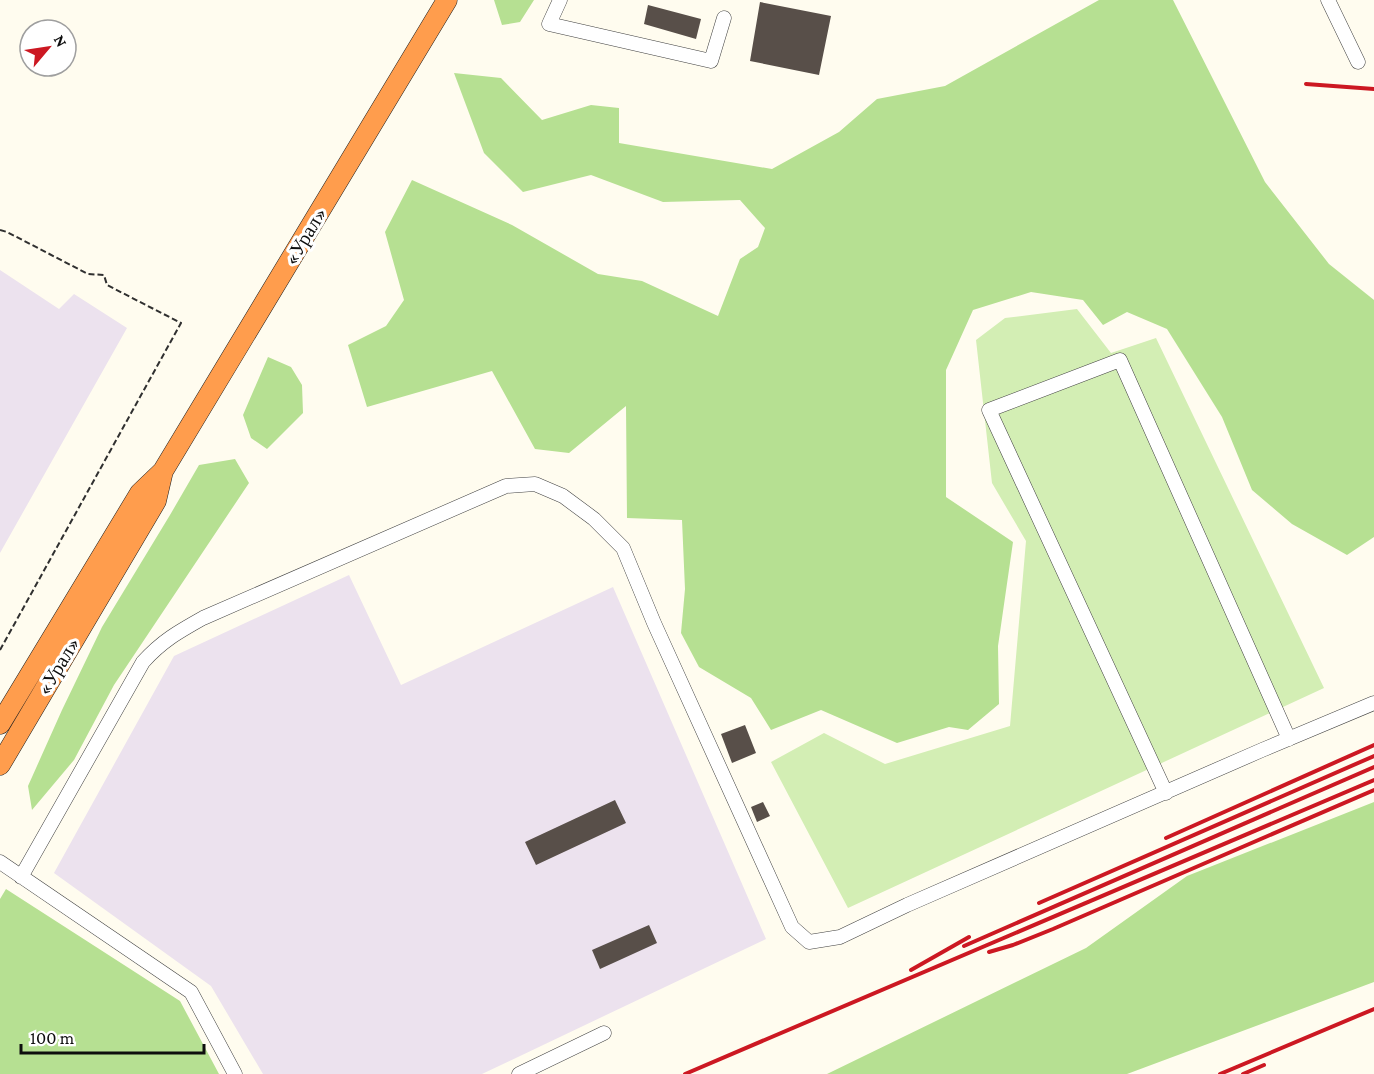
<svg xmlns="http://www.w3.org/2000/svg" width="1374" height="1074" font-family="'Crimson Pro',serif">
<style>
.industrial{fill:#ece2ee}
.green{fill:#d3eeb4}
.forest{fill:#b6e092}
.building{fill:#584f49}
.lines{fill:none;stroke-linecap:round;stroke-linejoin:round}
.minor-casing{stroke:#414141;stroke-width:15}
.highway-casing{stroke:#1f1f1f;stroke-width:21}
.path{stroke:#303030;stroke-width:2;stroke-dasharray:6 3;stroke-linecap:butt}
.minor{stroke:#fff;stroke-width:14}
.highway{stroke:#ff9d4d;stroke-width:20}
.rail{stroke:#cc1822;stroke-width:4}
.labels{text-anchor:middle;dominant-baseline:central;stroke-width:6;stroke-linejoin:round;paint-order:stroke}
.street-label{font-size:20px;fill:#0e0e0e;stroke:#fff}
</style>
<rect width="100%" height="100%" fill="#fffcef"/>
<path class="industrial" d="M0 270 59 309 74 294 127 328 0 553Z
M349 575 401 685 613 587 766 939 482 1074H263L211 986 54 873 174 656Z"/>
<path class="green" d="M1077 309 1111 353 1156 338 1324 688 848 908 771 762 824 733 885 764 1010 726 1026 541 992 483 976 340 1005 318Z"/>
<path class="forest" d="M494 0H534L520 22 502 25Z
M1099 0H1173L1265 182 1329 264 1374 300V537L1347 555 1292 524 1252 490 1222 417 1167 329 1127 312 1103 325 1083 300 1031 292 973 310 946 370V497L1013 542 998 646 999 704 968 730 949 727 897 743 821 710 771 730 751 698 699 667 681 633 685 589 682 520 627 518 626 406 569 453 535 449 492 371 367 407 348 345 386 326 404 300 385 232 412 180 512 225 598 274 642 281 718 316 740 259 758 247 765 228 740 200 663 202 591 175 523 192 484 153 454 73 501 78 542 120 591 105 619 108V143L772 169 839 132 877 99 945 86Z
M268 357 291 367 302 385 303 413 267 449 251 438 243 415Z
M235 459 249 483 114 685 74 760 32 810 28 786 62 710 102 627 170 515 199 465Z
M1374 802V982L1127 1074H827L1086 948 1187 876Z
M6 889 180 1001 219 1074H0V899Z"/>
<path class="building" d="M760 2 831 16 819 75 750 61Z
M648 5 701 19 696 39 644 24Z
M745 725 756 753 732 763 721 734Z
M615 800 626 823 536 865 525 842Z
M763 802 770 816 757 822 751 807Z
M649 925 657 943 600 969 592 950Z"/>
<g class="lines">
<g class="minor-casing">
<path id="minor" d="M560 0 549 24 711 61 724 18
M1328 0 1358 62
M1166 793 989 410 1120 360 1289 739
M0 862 191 992 235 1074
M21 877 143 662C162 641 178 632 203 618L506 486 535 484 563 496 594 519 623 548 654 623 792 927 809 942 840 937 907 905 1262 750 1374 703
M519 1074 604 1033"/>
</g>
<g class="highway-casing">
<path id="highway" d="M0 724 140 493 163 471 447 0
M0 765 156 501 163 471"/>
</g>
<path class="path" d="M0 230 7 232 88 274 104 275 107 285 181 323 0 650"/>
<use href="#minor" class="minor"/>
<use href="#highway" class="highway"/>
<path class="rail" d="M1306 84 1374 89
M1166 838 1374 745
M1039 903 1374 756
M964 946 1374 767
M989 952 1013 945 1053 929 1374 790
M911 970 969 937
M685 1074 1374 780
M1220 1074 1374 1009
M1243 1074 1264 1065"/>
</g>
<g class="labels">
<g class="street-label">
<text transform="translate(305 236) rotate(-59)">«Урал»</text>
<text transform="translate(58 666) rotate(-59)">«Урал»</text>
</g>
</g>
<g transform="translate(48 48) rotate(61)"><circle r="28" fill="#ffffff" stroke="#9f9f9f" stroke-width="1.5"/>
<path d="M0-4.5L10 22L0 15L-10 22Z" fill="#cc1822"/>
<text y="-9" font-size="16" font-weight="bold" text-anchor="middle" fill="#0e0e0e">N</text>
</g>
<path d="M21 1044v9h183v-9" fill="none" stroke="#0e0e0e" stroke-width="3"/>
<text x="30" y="1044" font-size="18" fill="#0e0e0e" stroke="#ffffff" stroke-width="4.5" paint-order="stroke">100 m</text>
</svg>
